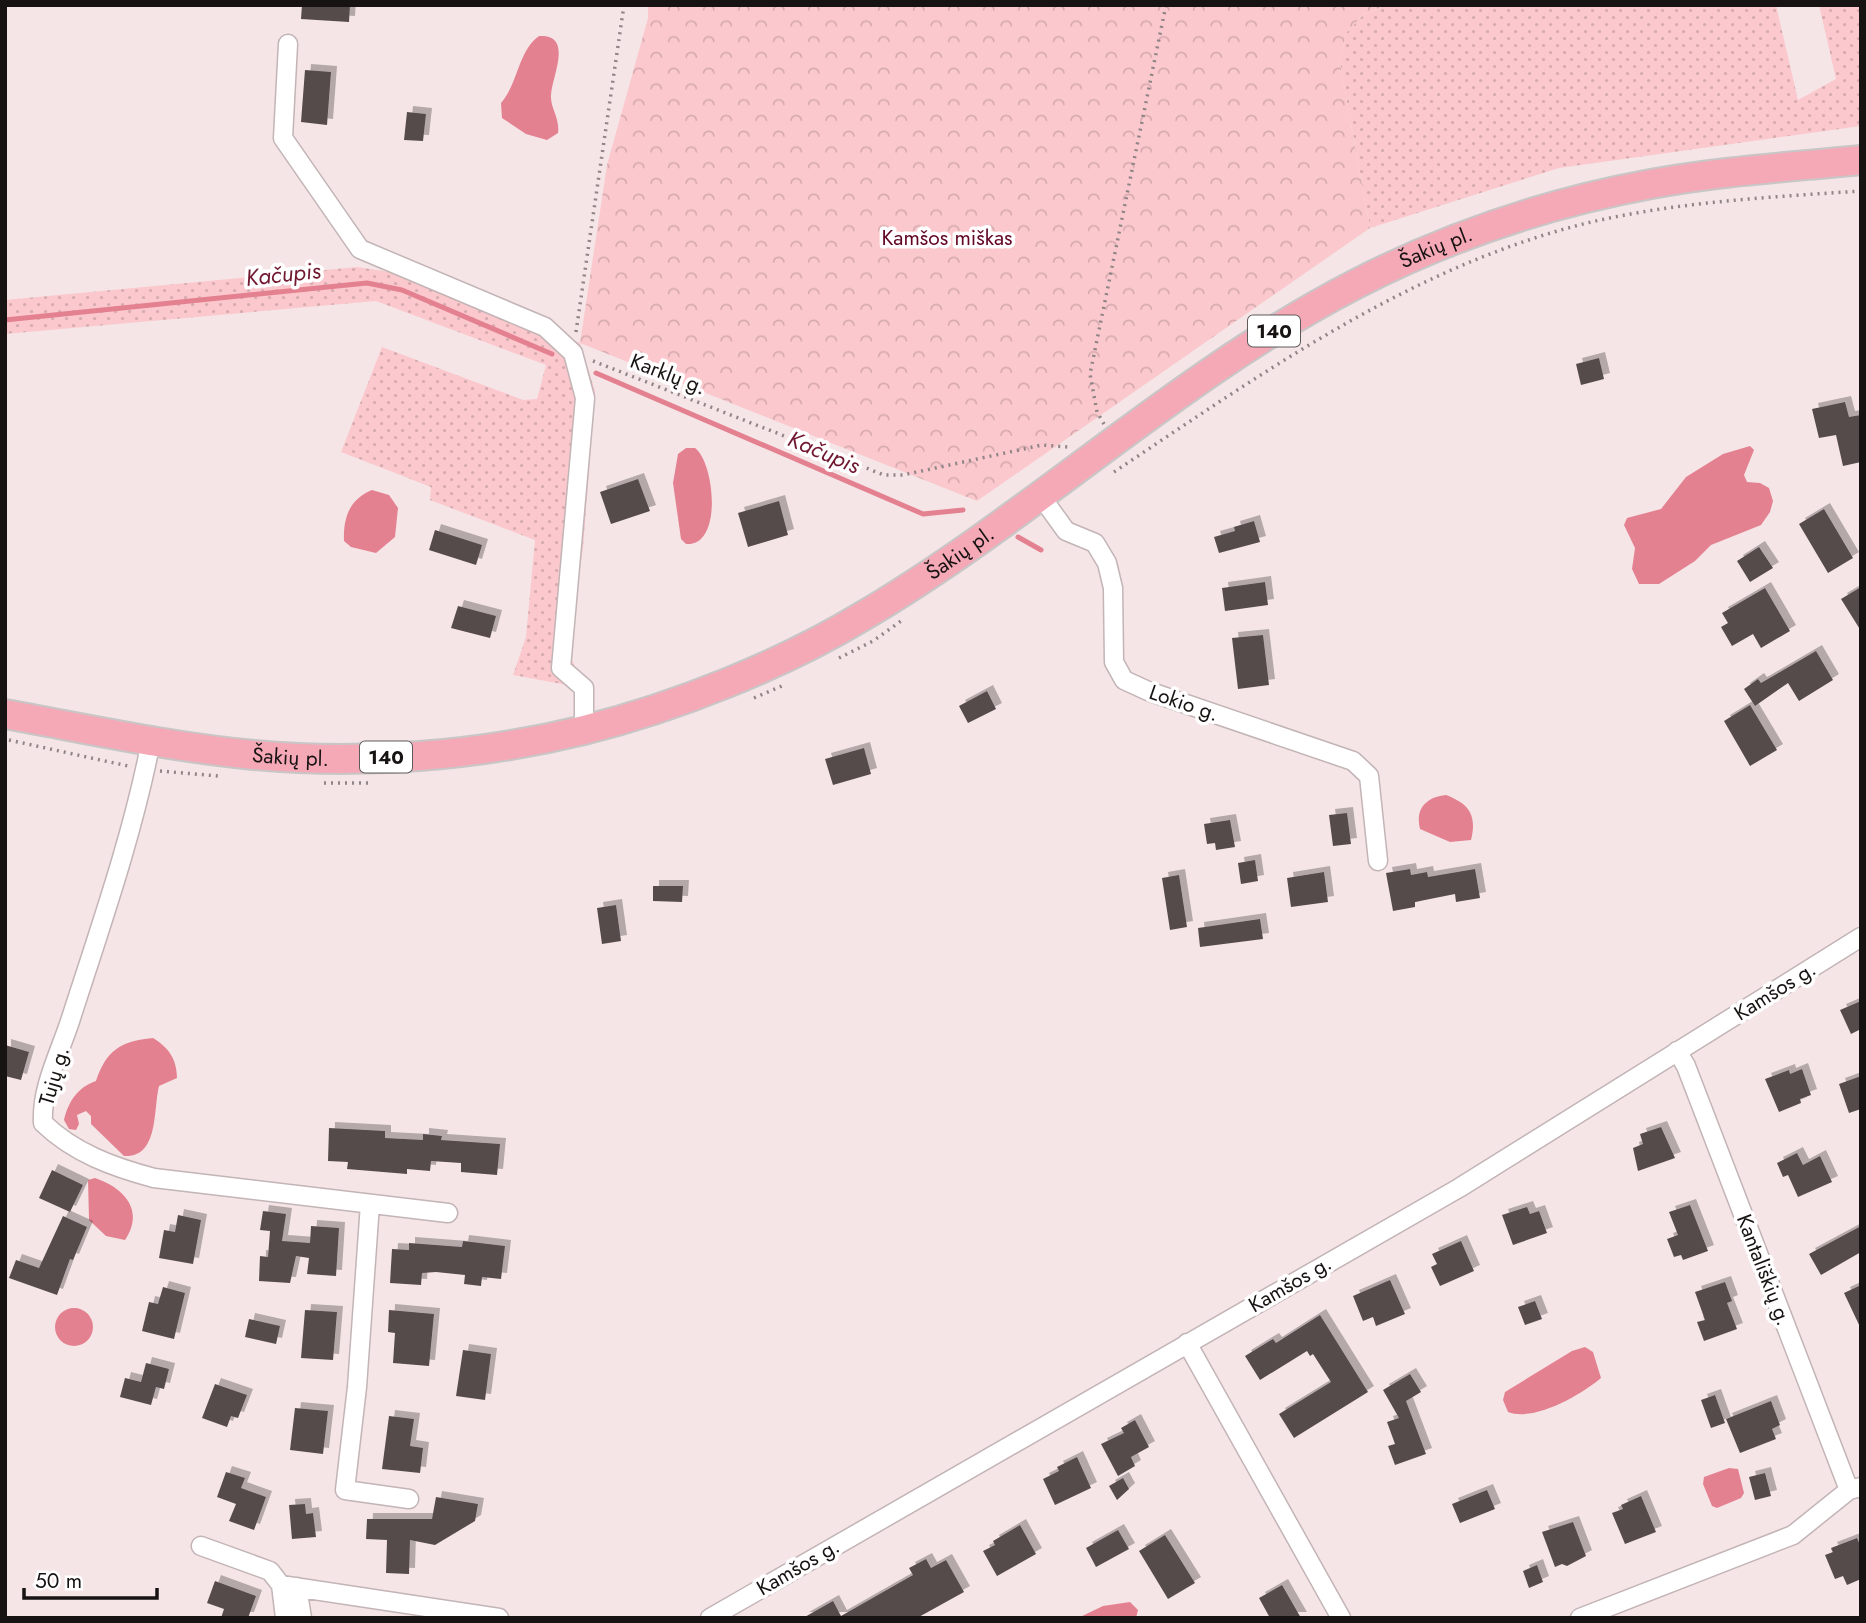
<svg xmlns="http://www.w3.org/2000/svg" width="1866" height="1623" font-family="Jost,sans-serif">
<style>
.grass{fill:url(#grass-dots)}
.forest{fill:url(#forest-crowns)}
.water{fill:#e48190}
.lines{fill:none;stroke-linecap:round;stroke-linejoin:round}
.stream{stroke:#e48190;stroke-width:5}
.building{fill:#574b4c;filter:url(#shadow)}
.minor-casing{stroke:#c3b4b6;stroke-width:21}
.primary-casing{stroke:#c8c6c6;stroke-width:32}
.path{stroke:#8f8486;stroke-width:3.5;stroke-dasharray:2 5;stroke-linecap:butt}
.minor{stroke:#fff;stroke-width:18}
.primary{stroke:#f5a9b7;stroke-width:28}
.labels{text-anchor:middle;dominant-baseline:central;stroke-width:7;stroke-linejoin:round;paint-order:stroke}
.shield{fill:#fff;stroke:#5d5a5a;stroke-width:2}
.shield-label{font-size:19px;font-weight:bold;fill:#181313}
.park-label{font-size:21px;fill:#600422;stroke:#fff}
.street-label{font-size:21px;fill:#181313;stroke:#fff}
.water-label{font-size:23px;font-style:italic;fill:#70182f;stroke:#fff}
</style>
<defs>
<pattern id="grass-dots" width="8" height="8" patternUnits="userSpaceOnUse" patternTransform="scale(1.75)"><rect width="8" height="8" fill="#fbc8cd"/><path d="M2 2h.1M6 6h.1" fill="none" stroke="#d6abaf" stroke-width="1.8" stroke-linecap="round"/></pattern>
<pattern id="forest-crowns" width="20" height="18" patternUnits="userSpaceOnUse" patternTransform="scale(1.75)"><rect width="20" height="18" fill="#fbc8cd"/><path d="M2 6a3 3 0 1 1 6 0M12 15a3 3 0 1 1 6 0" fill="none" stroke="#d6abaf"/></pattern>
<filter id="shadow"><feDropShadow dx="6" dy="-6" stdDeviation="0" flood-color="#0004"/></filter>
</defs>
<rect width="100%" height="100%" fill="#f5e5e7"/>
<path class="grass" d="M1387 5H1776L1798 100 1836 79 1819 5H1861V126L1559 168 1370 228 1340 63 1346 33 1364 14Z
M357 267 409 275 580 343 595 391 583 548 568 650 584 688 513 675 526 637 535 540 430 500 431 487 341 452 382 347 523 400 537 399 546 365 376 301 5 334V300Z"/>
<path class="forest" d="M648 5H1387L1364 14 1346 33 1340 63 1370 228 977 501 580 343 607 165 648 18Z"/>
<path class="water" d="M539 36C574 34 552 76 551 95 550 108 560 118 558 133L547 140 526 134 502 118 501 103C518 84 518 51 539 36Z
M1750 446 1754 450 1744 475 1747 482 1760 483 1769 488 1773 501 1770 512 1761 525 1711 545 1695 561 1659 584H1639L1632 569 1635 548 1624 525 1627 518 1661 509 1686 477 1723 454Z
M686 448H695C715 463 723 547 686 544L681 539 673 483 678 454Z
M372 490 389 495 398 508 395 537 376 553 351 547 344 541C343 517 350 499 372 490Z
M1446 795C1470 804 1477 816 1471 840L1450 842 1420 829C1415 809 1426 797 1446 795Z
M153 1038C168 1047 177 1059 177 1078L159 1086C153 1111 159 1158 124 1156L91 1124V1116L86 1111 77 1115 79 1124 76 1130 69 1129 64 1120C68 1102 78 1087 96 1081 106 1051 120 1041 153 1038Z
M95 1178C124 1188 145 1210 125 1240L106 1236 89 1220 88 1180Z
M55 1327a19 19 0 1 1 38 0a19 19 0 1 1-38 0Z
M1585 1347 1593 1352 1601 1378C1581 1395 1534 1422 1508 1412L1503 1400 1505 1392 1572 1351Z
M1729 1468 1738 1469 1744 1493 1741 1498 1717 1508 1712 1506 1703 1484 1704 1477Z
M1130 1602 1138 1610 1136 1618H1078L1103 1606Z"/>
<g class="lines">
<path class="stream" d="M5 320 367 283 402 290 552 354
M596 373 923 514 963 510
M1018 537 1041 550"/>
</g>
<path class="building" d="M302 5H350L349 22 301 19Z
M305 70 331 72 327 125 301 122Z
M407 112 426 114 423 141 404 140Z
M1599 358 1604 379 1581 385 1576 364Z
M1845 402 1849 417 1861 415V462L1843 466 1836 435 1819 438 1812 409Z
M638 479 650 511 611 524 600 492Z
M779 501 788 535 748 547 738 513Z
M1824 509 1853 558 1828 573 1799 524Z
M1254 521 1260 542 1219 553 1214 537 1235 531 1234 527Z
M435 530 482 545 476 565 429 550Z
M1759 547 1773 568 1750 582 1737 561Z
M1265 582 1268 605 1225 611 1222 588Z
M1861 587V631L1841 599Z
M1765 588 1790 631 1761 648 1753 634 1732 646 1721 627 1728 623 1722 613Z
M458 606 496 616 490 638 451 628Z
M1263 635 1269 685 1238 689 1232 638Z
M1816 651 1833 680 1799 701 1788 683 1755 706 1744 689 1758 679 1761 683Z
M987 691 996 709 968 723 959 706Z
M1750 705 1777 750 1750 766 1724 721Z
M864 748 871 774 833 785 825 759Z
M1347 813 1351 844 1333 846 1329 815Z
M1230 820 1235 847 1216 850 1215 843 1207 844 1204 824Z
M1255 860 1258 881 1241 884 1238 863Z
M1410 869 1411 875 1427 872 1428 877 1475 869 1480 898 1456 902 1455 894 1415 902V907L1393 911 1386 873Z
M1324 872 1328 902 1291 907 1287 878Z
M1179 875 1187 927 1170 930 1162 878Z
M653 886H683L682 902 653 901Z
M616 905 621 941 602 944 597 908Z
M1260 919 1263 939 1200 947 1198 928Z
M1861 1001V1029L1851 1034 1840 1010Z
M5 1045 29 1052 21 1080 5 1076Z
M1802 1069 1811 1095 1800 1099 1801 1103 1779 1112 1765 1079 1789 1070 1790 1074Z
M1861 1076V1109L1849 1113 1839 1084Z
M1661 1127 1675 1158 1638 1171 1633 1148 1643 1144 1640 1134Z
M329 1128 385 1131V1138L423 1140V1134L442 1136 441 1140 500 1144 497 1175 461 1172V1163L431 1161 430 1171 407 1169V1174L347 1169 348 1162 328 1161Z
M1797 1153 1803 1165 1820 1156 1832 1182 1798 1197 1788 1175 1783 1177 1777 1163Z
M52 1170 83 1185 70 1212 39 1198Z
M1690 1205 1708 1251 1683 1260 1681 1255 1674 1257 1667 1239 1678 1235 1669 1212Z
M1527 1207 1530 1214 1539 1211 1547 1233 1513 1245 1502 1215Z
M263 1211 286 1214 282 1241 310 1243 311 1226 339 1228 336 1276 307 1274 309 1258 296 1256 290 1283 259 1281 260 1256 268 1257 270 1231 260 1230Z
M178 1215 201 1220 193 1264 159 1258 164 1230 175 1232Z
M63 1216 87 1227 73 1260 70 1259 57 1295 9 1278 16 1260 39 1268Z
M1861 1226V1252L1821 1275 1809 1254Z
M463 1241 505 1246 501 1279 482 1277 481 1286 464 1284 465 1275 436 1272 422 1273 421 1285 390 1283 392 1249 409 1250V1243L462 1247Z
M1461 1241 1474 1271 1440 1286 1431 1267 1437 1264 1432 1254Z
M1390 1280 1405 1314 1376 1326 1373 1317 1363 1321 1353 1296Z
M1725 1282 1732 1301 1727 1303 1737 1329 1704 1341 1697 1322 1705 1320 1695 1292Z
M1861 1285V1329L1844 1293Z
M163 1287 185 1293 174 1339 142 1331 149 1302 158 1304Z
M1535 1301 1542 1319 1525 1325 1518 1307Z
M305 1310 337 1312 333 1360 301 1358Z
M389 1310 434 1314 429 1366 393 1363 395 1333 388 1332Z
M1320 1315 1368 1392 1294 1438 1279 1414 1331 1382 1313 1354 1310 1356 1307 1351 1260 1380 1245 1356 1273 1339 1276 1343Z
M249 1319 280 1326 276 1344 245 1337Z
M463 1350 491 1354 485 1400 456 1396Z
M146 1363 169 1369 164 1389 156 1387 151 1405 120 1397 125 1378 141 1382Z
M1410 1374 1421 1392 1406 1401 1426 1454 1395 1465 1388 1446 1395 1444 1387 1422 1399 1418 1383 1390Z
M215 1384 247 1395 238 1418 231 1416 227 1427 202 1418Z
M1715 1395 1725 1423 1711 1428 1701 1400Z
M1771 1401 1780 1425 1772 1429 1776 1439 1740 1453 1726 1419Z
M295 1408 328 1411 323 1454 290 1450Z
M389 1416 414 1419 410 1446 423 1448 420 1473 382 1469Z
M1135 1420 1149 1447 1131 1457 1135 1466 1118 1476 1101 1444 1124 1433 1121 1428Z
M1077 1457 1091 1488 1055 1505 1043 1479 1059 1471 1057 1467Z
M226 1472 245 1478 241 1488 266 1497 254 1530 229 1521 236 1504 217 1497Z
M1765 1473 1771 1496 1755 1500 1749 1477Z
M1123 1478 1129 1489 1117 1500 1109 1486Z
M1487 1490 1495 1509 1460 1523 1452 1504Z
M1641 1496 1656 1532 1625 1544 1612 1513 1623 1509 1621 1505Z
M436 1497 478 1504 475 1521 435 1545 410 1540 409 1574 386 1573 387 1540 366 1539 367 1519H432Z
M305 1504 306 1514 313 1513 316 1537 292 1539 289 1505Z
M1573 1522 1586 1556 1567 1566 1562 1564 1555 1567 1542 1532Z
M1020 1525 1036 1554 997 1576 983 1551 995 1545 993 1541Z
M1118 1530 1129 1549 1096 1567 1086 1548Z
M1165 1535 1195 1583 1168 1599 1139 1551Z
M1857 1538 1861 1547V1579L1847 1585 1843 1576 1835 1579 1825 1555 1833 1552 1831 1548Z
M926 1559 931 1568 946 1560 964 1592 917 1618H803L833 1601 841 1616 913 1575 909 1568Z
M1537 1565 1543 1582 1529 1588 1523 1571Z
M215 1581 256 1596 248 1618H221L224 1609 207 1603Z
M1282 1585 1301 1618H1270L1259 1598Z"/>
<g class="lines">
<g class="minor-casing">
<path id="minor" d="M288 44 283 138 360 249 545 327 573 353 585 398 561 668 584 688V730
M1040 495 1066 531 1095 543 1107 563 1113 588 1114 662 1124 680 1148 691 1353 761 1369 776 1378 861
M151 741C133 834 101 925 72 1015 61 1051 41 1086 43 1123 74 1153 113 1167 154 1178L448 1213
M1677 1051 1686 1066 1849 1490 1861 1487
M370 1204 357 1387 345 1490 409 1499
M1187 1343 1341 1618
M201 1546 270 1571 281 1585
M281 1585 499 1618
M281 1585 285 1618
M297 1587 302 1618
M710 1618 1459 1188 1861 937
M1580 1618 1793 1535 1849 1490"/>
</g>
<g class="primary-casing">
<g id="primary">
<path id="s1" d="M5 714C88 729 170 747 254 755 362 765 478 756 584 730 676 707 782 665 863 616 1034 515 1179 375 1356 284 1449 236 1548 203 1651 184 1720 171 1791 167 1861 160"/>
</g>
</g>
<path class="path" d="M576 332 624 5
M593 361 884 475H903L1042 445 1068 447
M1104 424 1097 412 1090 374 1166 5
M1114 472C1263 373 1410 267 1587 223 1676 202 1770 197 1861 191
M839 658 873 641 901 621
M754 698 782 686
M9 740 128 766
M160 771 218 776
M324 783H372"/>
<use href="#minor" class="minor"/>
<use href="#primary" class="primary"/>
</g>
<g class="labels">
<g class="shield">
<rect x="1248" y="315.5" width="52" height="31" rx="5"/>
<rect x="360" y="741.5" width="52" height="31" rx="5"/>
</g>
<g class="shield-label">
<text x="1274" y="331">140</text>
<text x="386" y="757">140</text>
</g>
<g class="park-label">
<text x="947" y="238">Kamšos miškas</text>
</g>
<g class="street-label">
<text stroke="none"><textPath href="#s1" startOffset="1570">Šakių pl.</textPath></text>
<text transform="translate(668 374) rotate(21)">Karklų g.</text>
<text stroke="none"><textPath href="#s1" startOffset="1003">Šakių pl.</textPath></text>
<text transform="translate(1184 703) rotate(19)">Lokio g.</text>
<text stroke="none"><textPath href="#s1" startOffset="289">Šakių pl.</textPath></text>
<text transform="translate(1775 991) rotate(-32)">Kamšos g.</text>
<text transform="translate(54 1076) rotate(-74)">Tujų g.</text>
<text transform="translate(1764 1270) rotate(69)">Kantališkių g.</text>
<text transform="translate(1290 1284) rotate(-30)">Kamšos g.</text>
<text transform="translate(798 1567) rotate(-30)">Kamšos g.</text>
</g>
<g class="water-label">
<text transform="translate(283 274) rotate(-6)">Kačupis</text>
<text transform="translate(824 452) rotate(23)">Kačupis</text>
</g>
</g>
<rect width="1866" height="1623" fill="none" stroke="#181313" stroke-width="14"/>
<path d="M24 1588v10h133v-10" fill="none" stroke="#181313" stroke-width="3.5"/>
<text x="35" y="1588" font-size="21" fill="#181313" stroke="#ffffff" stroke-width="5" paint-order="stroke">50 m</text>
</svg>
